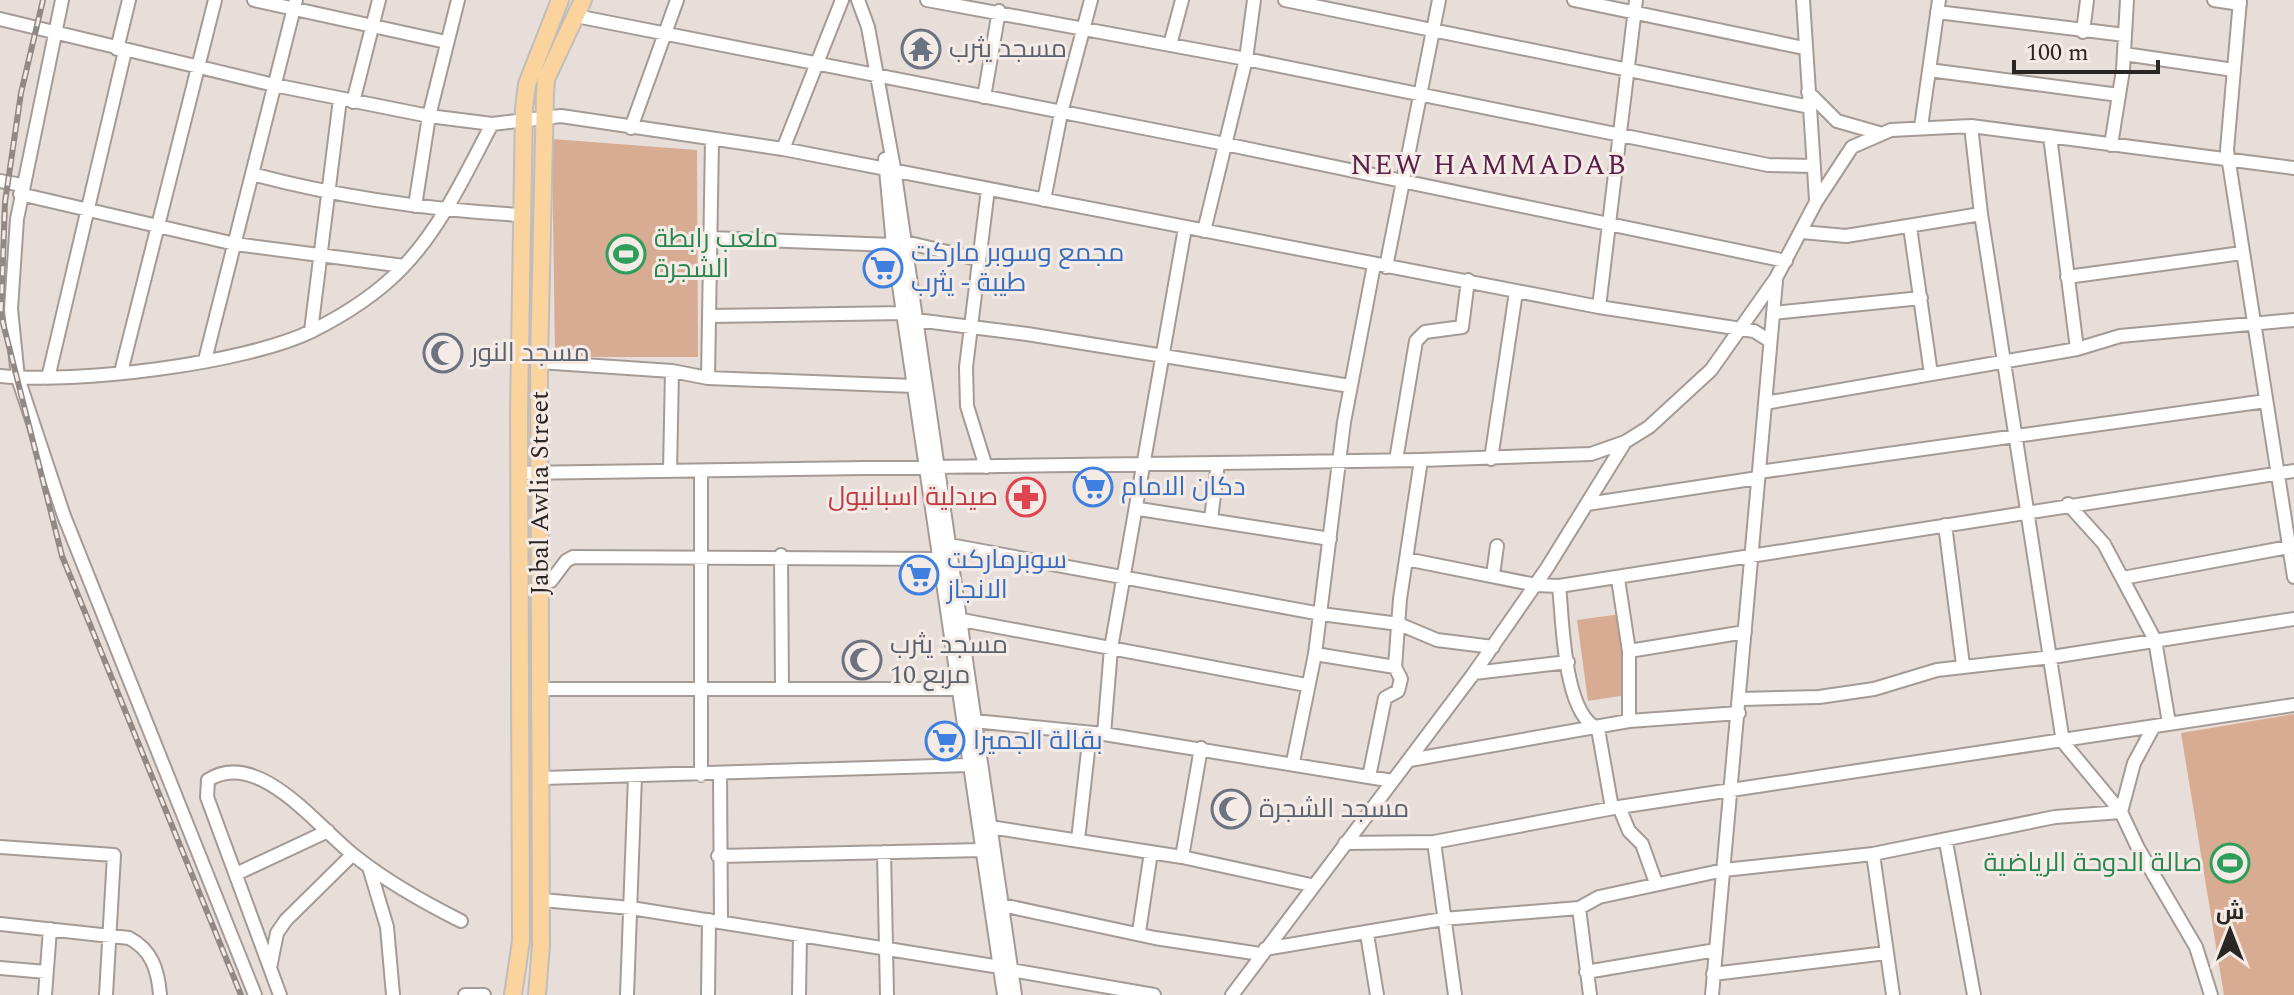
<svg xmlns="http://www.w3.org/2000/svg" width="2294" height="995" font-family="Spectral,Cairo,serif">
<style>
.green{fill:#d7ac92}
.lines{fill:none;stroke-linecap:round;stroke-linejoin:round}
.minor-casing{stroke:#a49b96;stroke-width:16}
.major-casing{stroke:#bfbebd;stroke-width:20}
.minor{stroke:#fff;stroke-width:12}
.major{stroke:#fad39d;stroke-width:16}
.rail-casing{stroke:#908985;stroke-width:6}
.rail{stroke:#f5ebe6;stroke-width:3;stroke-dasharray:9;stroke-linecap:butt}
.labels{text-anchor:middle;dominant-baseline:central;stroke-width:6;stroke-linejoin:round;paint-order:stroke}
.worship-label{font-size:26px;fill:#5b616d;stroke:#f5ebe6;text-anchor:start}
.leisure-label{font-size:26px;fill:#27864d;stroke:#f5ebe6;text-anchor:start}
.shop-label{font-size:26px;fill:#366cbe;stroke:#f5ebe6;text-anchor:start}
.street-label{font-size:26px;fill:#2a2624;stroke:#f5ebe6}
.health-label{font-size:26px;fill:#be3a42;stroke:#f5ebe6;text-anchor:end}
.neighbourhood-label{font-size:28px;letter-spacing:2px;fill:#5a2048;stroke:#f5ebe6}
</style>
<rect width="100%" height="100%" fill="#e8ded9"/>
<path class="green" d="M552 139 697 150 698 357H555Z
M1621 614 1633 694 1588 701 1577 620Z
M2294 714V995H2224L2181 733Z"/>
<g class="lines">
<g class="minor-casing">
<path id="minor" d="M62 0 17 219 11 309 18 378 64 516 255 995
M254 0 446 42
M858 0 868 27 894 168 1015 995
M927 0 1246 59 1768 165 1814 166
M1285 0 1810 107
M1574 0 1804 48
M1803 0 1816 200
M2214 0 2240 4
M2240 0 2227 150 2294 577
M1937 12 2125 35
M576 16 1225 144 1786 261
M0 19 274 85 429 116 492 124 561 116 783 149 1599 307 1754 331 1770 341
M2083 32 2087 0
M1170 45 1182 0
M117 49 129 0
M2124 54 2234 70
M1929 70 2119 95
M1808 92 1837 121 1879 133
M984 97 999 11
M353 102 379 0
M1971 126 1981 214 2063 742 2121 812 2138 848 2196 947 2211 995
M1921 127 1939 0
M631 128 677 0
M2050 136 2077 349
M2111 145 2123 70 2127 0
M783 149 842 0
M885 159 893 245 1004 995
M252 174C341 198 430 210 522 215
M0 181 22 185
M20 194 235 244 404 266
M1044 200 1061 113 1091 0
M415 206 429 116 458 0
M1910 227 1931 374
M1204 231 1246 59 1254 0
M1802 232 1846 236 1981 214
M710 238 893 245
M905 242 977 259
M1386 267 1439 0
M2067 277 2242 253
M1599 307 1636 0
M1773 313 1921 298
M709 316 903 313
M916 320 1027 334 1350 386
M311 331 340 99
M205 360 296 0
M539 362 672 371 708 378 914 386
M121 372 215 0
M0 376C76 384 244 364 312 331 344 315 377 294 402 268 441 228 466 173 492 124
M48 378 125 51
M708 378 712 140
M1765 403 2077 349 2120 336 2294 320
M1491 459 1516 292
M1396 460 1416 341 1425 332 1462 327 1468 280
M986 467 967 406 966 367 988 189
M670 471 672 371
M1759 472 2266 401
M519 473 1421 460 1591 454 1625 442 1649 427 1711 370 1776 278 1816 202 1852 147 1891 130 1971 126 2294 168
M1587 504 1758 478
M2068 504 2104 544 2155 640 2169 723
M1139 509 1330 539
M1211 519 1218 463
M1945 525 1963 665
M950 545 1321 614 1399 624 1437 640 1493 647
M781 555 782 689
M1406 559 1536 585 1559 586 2294 471
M1493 575 1497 546
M2123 578 2294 546
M1618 579 1629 651V721
M541 583 551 581 566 561 573 557 940 559
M1559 586C1563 622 1563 713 1598 729L1612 808
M962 620 1306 685
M1629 651 1745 632
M1315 654 1395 667
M1474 673 1568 662
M541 689H958
M1741 699 1819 697 1874 689 1937 670 2052 657 2294 619
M974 721 1104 734 1393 781
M1104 734 1111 648 1185 228
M1410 760 1629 721 1739 713
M1293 762 1315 654 1344 422 1374 265
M720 774 721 922
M701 775V471
M1369 777 1385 698 1398 691 1401 679 1395 667 1400 599 1421 460
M543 778 970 765
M1619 807 1629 831 1642 844 1656 883
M990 827 1182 857 1311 885
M1078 840 1090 733
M1434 842 1455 995
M1946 842 1974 995
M1345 843 1434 842 1619 807 2294 705
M0 847 114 855 106 995
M884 852 887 995
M1873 854 1893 995
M718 856 982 850
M1182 857 1201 748
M369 867 387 927 393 995
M236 874 328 831
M542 900 631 908 1000 967
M1002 905 1155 938 1260 954
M1579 908 1590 995
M0 924 129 938C152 950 158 970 160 995
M1139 932 1151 852
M1367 934 1377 995
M1265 949 1443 919 1579 908 1599 897 1724 870 1873 854 2055 817 2121 812 2134 763 2154 726
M0 968 46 972
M270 968 277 933 286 920 352 855
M1011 970 1154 995
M1586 972 1716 950
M1713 974 1886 953
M45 995 50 929
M280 995 207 797 208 780C259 747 320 830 356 857 389 883 423 902 461 921
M465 995H484
M627 995 635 776
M708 995 709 920
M799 995 800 936
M1232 995 1474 673 1547 568 1625 442
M1712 995 1776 281"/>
</g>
<g class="major-casing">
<path id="major" d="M513 995 521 941 519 412 524 108 527 84 560 0
M537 995 541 945 539 362 545 94 546 79 583 0"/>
</g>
<use href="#minor" class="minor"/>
<use href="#major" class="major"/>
<g class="rail-casing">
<path id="rail" d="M43 0 21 93 5 202 1 315 62 556 241 995"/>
</g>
<use href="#rail" class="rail"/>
</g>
<defs>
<g id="temple-ring" transform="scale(2)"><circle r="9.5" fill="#f5ebe6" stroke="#6b7280" stroke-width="1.5"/><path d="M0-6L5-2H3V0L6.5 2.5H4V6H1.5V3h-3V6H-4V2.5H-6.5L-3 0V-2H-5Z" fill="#6b7280"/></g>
<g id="stadium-ring" transform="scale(2)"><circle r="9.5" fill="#f5ebe6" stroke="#2e9e5b" stroke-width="1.5"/><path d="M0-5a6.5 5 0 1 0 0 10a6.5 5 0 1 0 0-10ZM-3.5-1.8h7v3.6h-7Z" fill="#2e9e5b"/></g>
<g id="supermarket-ring" transform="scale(2)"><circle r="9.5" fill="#f5ebe6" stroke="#3f7fe0" stroke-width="1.5"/><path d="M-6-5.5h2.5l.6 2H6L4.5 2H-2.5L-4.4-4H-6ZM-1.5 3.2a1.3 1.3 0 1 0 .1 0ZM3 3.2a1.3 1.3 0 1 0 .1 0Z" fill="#3f7fe0"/></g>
<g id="mosque-ring" transform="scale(2)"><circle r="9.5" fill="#f5ebe6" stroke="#6b7280" stroke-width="1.5"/><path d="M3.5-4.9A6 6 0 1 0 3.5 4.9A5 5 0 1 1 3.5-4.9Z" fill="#6b7280"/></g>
<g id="pharmacy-ring" transform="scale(2)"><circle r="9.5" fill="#f5ebe6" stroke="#e0444e" stroke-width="1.5"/><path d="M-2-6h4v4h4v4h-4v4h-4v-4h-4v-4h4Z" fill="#e0444e"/></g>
</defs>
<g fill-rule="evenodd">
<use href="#temple-ring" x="921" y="49"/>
<use href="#stadium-ring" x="626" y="254"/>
<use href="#supermarket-ring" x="883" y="268"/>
<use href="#mosque-ring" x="443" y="353"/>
<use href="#supermarket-ring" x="1093" y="487"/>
<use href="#pharmacy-ring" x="1026" y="497"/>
<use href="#supermarket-ring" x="919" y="575"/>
<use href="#mosque-ring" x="862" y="660"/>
<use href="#supermarket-ring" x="945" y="741"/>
<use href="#mosque-ring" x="1231" y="809"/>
<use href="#stadium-ring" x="2230" y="863"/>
</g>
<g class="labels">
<g class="worship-label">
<text x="949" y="49">مسجد يثرب</text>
<text x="471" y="353">مسجد النور</text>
<text x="890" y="645">مسجد يثرب<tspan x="890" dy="30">مربع 10</tspan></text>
<text x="1259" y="809">مسجد الشجرة</text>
</g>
<g class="leisure-label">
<text x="654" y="239">ملعب رابطة<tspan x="654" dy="30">الشجرة</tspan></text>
<text x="2202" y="863" text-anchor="end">صالة الدوحة الرياضية</text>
</g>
<g class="shop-label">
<text x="911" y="253">مجمع وسوبر ماركت<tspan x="911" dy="30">طيبة - يثرب</tspan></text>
<text x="1121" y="487">دكان الامام</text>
<text x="947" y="560">سوبرماركت<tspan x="947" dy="30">الانجاز</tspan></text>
<text x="973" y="741">بقالة الجميرا</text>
</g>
<g class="street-label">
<text transform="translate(540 493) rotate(-90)">Jabal Awlia Street</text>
</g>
<g class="health-label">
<text x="998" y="497">صيدلية اسبانيول</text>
</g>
<g class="neighbourhood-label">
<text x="1489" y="165">NEW HAMMADAB</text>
</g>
</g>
<g transform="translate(2230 931)" stroke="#f5ebe6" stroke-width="6" paint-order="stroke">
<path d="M0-6L14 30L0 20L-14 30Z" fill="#2a2624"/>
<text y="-12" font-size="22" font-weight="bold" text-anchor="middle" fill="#2a2624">ش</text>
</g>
<path d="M2014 60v12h144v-12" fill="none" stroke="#2a2624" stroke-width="4"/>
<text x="2026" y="60" font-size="24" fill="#2a2624" stroke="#f5ebe6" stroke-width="6" paint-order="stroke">100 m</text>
</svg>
